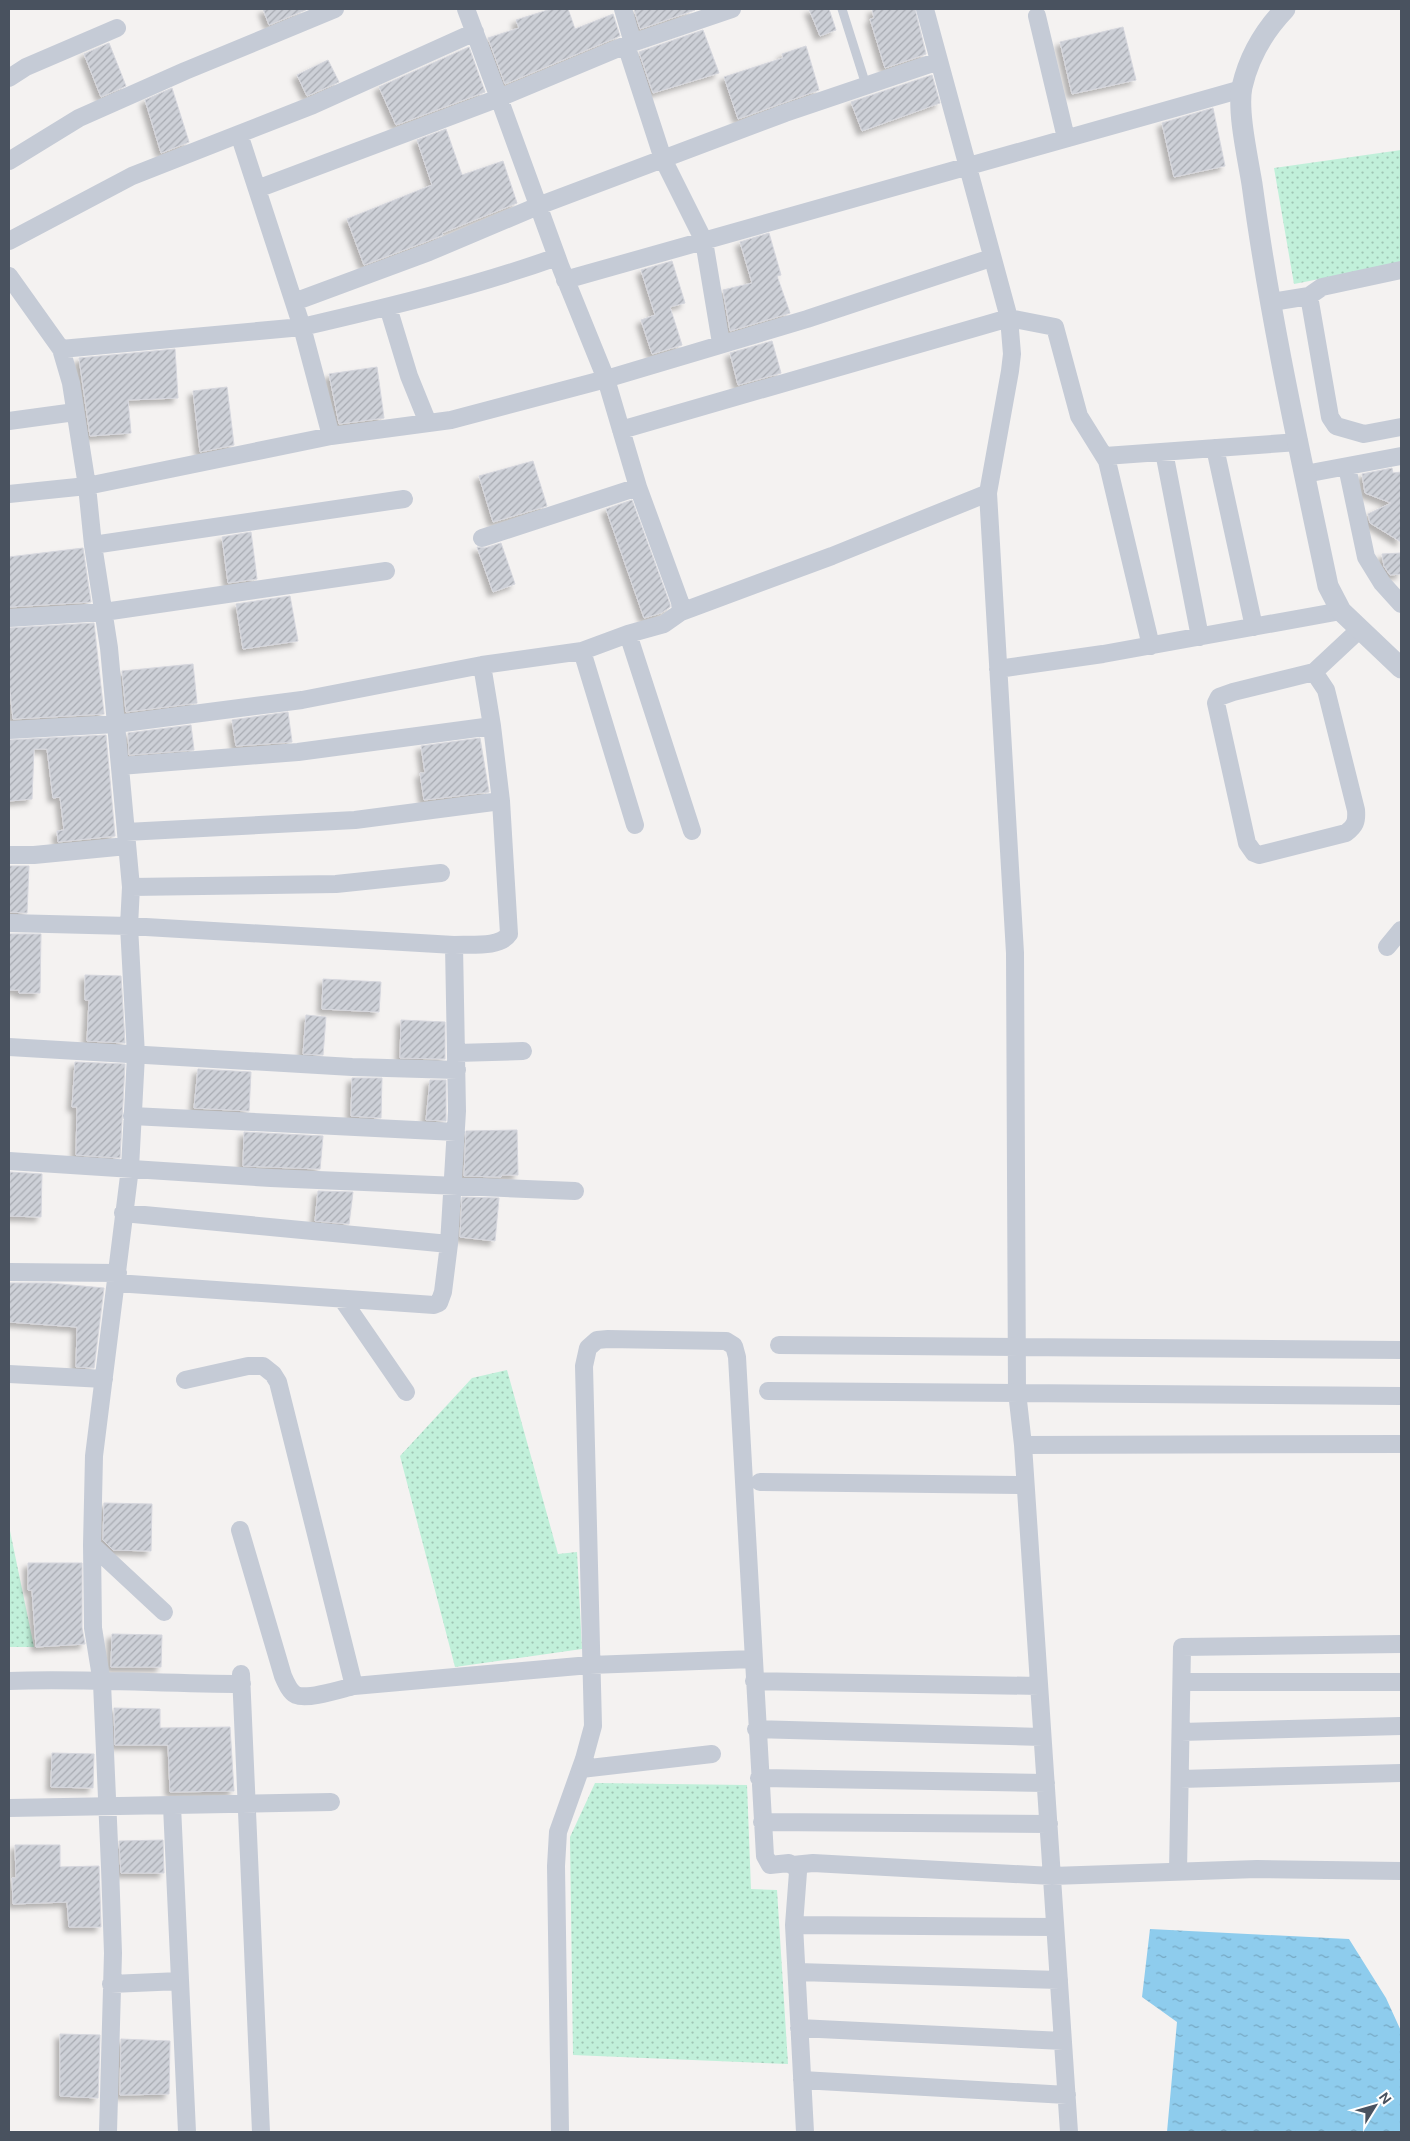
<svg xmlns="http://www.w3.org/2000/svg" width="1410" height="2141" font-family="'DM Sans',sans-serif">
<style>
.grass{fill:url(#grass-dots)}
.water{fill:url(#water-ripples)}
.building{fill:url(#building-hatch);stroke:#d5d6dd;filter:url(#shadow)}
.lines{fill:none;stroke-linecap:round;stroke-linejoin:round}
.service{stroke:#c5cbd6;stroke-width:9}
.minor{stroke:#c5cbd6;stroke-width:18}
.tertiary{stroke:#c5cbd6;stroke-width:21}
</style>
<defs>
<pattern id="grass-dots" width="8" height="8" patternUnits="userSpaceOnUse" patternTransform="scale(1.25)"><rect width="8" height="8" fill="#c1f0da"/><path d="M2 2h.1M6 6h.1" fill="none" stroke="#9fc5b4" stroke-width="1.8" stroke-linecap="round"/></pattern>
<pattern id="water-ripples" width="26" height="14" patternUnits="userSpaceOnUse" patternTransform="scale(1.25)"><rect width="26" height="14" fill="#8ecced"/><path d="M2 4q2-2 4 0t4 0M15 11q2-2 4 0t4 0" fill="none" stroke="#76a8c3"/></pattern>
<pattern id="building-hatch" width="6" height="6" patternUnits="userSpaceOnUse" patternTransform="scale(1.25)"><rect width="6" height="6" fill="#cdd0d7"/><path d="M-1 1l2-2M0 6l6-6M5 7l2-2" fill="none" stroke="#a8abb2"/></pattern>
<filter id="shadow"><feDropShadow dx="-4.5" dy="4.5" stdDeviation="2.5" flood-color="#0004"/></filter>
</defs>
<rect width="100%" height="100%" fill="#f4f2f1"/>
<path class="grass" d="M1401 150V263L1294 284 1274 168Z
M507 1370 558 1554 577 1552 582 1649 455 1667 400 1456 472 1378Z
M9 1526 34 1647H9Z
M595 1783 747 1785 751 1889 777 1890 788 2064 573 2055 570 1837Z"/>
<path class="water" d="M1150 1929 1349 1939 1386 1998 1401 2031V2132H1167L1177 2022 1142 1997Z"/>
<path class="building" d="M263 9H308L269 25Z
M551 9H568L575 29 613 14 620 36 505 84 488 38 519 28 516 20Z
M634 9H694L695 10 640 29Z
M809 9H829L836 30 820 36Z
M872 9H915L926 54 885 68 870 19 874 18Z
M1123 27 1136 80 1072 94 1060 42Z
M703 30 719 73 653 93 639 52Z
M109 43 126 86 101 97 84 54Z
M806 46 819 90 738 119 724 77 783 58 782 54Z
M469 47 485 92 396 125 379 87Z
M328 60 339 82 307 96 297 75Z
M932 75 940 103 862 131 851 102Z
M172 88 189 142 161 153 145 100Z
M1213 108 1225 166 1174 177 1162 123Z
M446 129 462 175 503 161 517 203 442 233 443 235 425 242 364 265 347 219 432 185 417 140Z
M769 233 781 275 777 276 790 313 730 331 723 290 752 283 740 242Z
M672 261 685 303 670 307 682 345 652 354 641 320 655 315 641 270Z
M772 341 781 373 738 385 730 353Z
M175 349 178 398 128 400 131 433 90 436 79 358Z
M377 367 384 418 339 424 329 374Z
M227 387 234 445 200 452 193 391Z
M533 461 547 506 493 522 479 476Z
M1392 468 1393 473 1401 472V542L1370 523 1368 514 1391 503 1365 493 1362 474Z
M632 500 670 604V607L661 613 644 618 606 509Z
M251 532 257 579 228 583 222 537Z
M501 543 515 584 493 592 477 547 485 548Z
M83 548 91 602 9 607V557Z
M1401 553V574L1390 575 1384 566 1382 554Z
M290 596 298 641 243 649 236 604Z
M94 623 104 714 13 719 9 682V628Z
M193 664 197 703 126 712 122 671Z
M288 712 292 742 236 746 232 720Z
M191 725 194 750 129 755 128 733Z
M106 735 115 836 58 842 57 831 64 830 60 797 53 798 47 749H34L32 799 9 801V740Z
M480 738 489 792 424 800 420 773H425L421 746Z
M9 866H29L27 913 9 912Z
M9 934H41L40 993H19V990H9Z
M85 975 121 976 125 1043 87 1041 89 1000H85Z
M323 979 381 982 379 1012 322 1009Z
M306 1015 326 1017 323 1055 303 1054Z
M401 1020 445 1022V1059L400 1058Z
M75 1062 125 1064 120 1158 76 1155 77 1107H72Z
M198 1069 251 1072 249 1111 194 1108Z
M352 1078H382L381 1118 351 1116Z
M430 1080H446V1121L426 1120Z
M517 1130 518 1175H502L501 1177 464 1176 466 1131Z
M244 1132 323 1136 320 1169 243 1166Z
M10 1172 42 1174 41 1217 9 1216Z
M318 1191 353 1192 349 1224 315 1221Z
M462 1197 499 1198 495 1241 460 1237Z
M9 1283H49L104 1288 94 1368 76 1367 77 1327 9 1322Z
M104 1503 152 1504 151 1551 113 1550 103 1540Z
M28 1563H82V1628L85 1644 36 1647 32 1590H28Z
M112 1634 162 1635 161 1667H111Z
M114 1708 160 1709V1728L230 1727 234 1791 170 1792 168 1745H115Z
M52 1753 94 1754 93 1788 51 1787Z
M163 1840 164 1873H121L119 1841Z
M15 1845H60V1867L99 1866 101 1927H69L67 1902 13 1904 12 1878H16Z
M60 2034 100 2035 98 2098 60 2096Z
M121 2039 170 2041 169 2094 120 2095Z"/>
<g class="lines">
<path class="service" d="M842 9 866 85"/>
<path class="minor" d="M466 9 499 98 626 45 732 9
M623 9 633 43
M925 9 1009 318 1012 354 1010 371 988 493 1015 953 1017 1392 1023 1445 1069 2132
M1037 16 1066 138
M626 45 663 159 704 241 721 343
M9 78 26 67 117 28
M9 161 79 118 185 71 335 9
M257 189 499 98 561 268 606 379 638 487 680 602 681 612 664 624 628 634 582 651 482 665
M9 241 132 176 313 105 475 32
M9 276 61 349 71 383 87 486 93 545 109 648 131 887 129 926 136 1055 130 1168 94 1456 92 1545 93 1628 102 1683 110 1867 113 1953 108 2132
M565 280 1242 89
M1309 296 1322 287 1401 270
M294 302 429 252 538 206 785 113 939 61
M1272 302 1309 296 1330 417 1336 426 1364 434 1401 427
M388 307 409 376 428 423
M61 349 302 327 239 134
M9 421 75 412
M621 430 1009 318 1055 327 1079 416 1107 461 1151 646
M331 436 302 327C388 307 473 287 557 257
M1215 448 1254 627
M1164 452 1200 637
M1105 456 1299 442
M1347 467 1366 557 1382 583 1401 604
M1305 474 1401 456
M9 494 87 486 331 436 451 420 606 379 807 319 991 258
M482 538 638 487
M93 545 404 499
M681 612 832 556 988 493
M9 618 104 612 386 571
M628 634 692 831
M582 651 635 825
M998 669 1103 654 1341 611
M1314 672 1233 692 1219 697 1216 703 1247 843 1254 853 1259 855 1346 833C1355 826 1357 822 1356 810L1326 690 1314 672 1359 630
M9 730 116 724 302 700 482 665 492 726 501 801 509 934C500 948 470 944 454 945
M120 766 298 752 492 726
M126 832 355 820 501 801
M9 855H34L127 846
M131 887 336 884 441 873
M9 923 129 926 454 945 457 1111 449 1244 443 1292 439 1303 434 1305 116 1283
M1387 947 1401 930
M9 1047 352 1067 457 1070
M456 1053 523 1051
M132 1116 456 1132
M9 1161 271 1178 575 1191
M123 1213 449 1244
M9 1272 118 1273
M342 1299 406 1392
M779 1345 1401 1350
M9 1374 104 1379
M185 1380 248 1366H263L273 1374 278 1382 354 1686 590 1665 753 1659
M768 1391 1401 1396
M1023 1445 1401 1444
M760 1482 1025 1485
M240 1530 283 1676C286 1683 290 1692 296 1695 308 1700 341 1689 354 1686
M92 1545 164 1612
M241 1674 261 2132
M9 1681C86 1678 164 1684 242 1684
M754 1681 1039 1686
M1182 1682H1401
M756 1729 1042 1737
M1181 1732 1401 1726
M581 1769 712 1754
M759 1778 1046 1783
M1180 1779 1401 1773
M172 1806 187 2132
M9 1808 331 1802
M762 1822 1049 1824
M793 1865 813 1863 1052 1876 1257 1869 1401 1871
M1178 1872 1182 1647 1401 1644
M794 1925 1055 1927
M798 1972 1059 1980
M111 1984 180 1981
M799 2028 1063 2041
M802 2080 1067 2095
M560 2132 556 1866 558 1832 584 1759 593 1726 584 1366 588 1348 597 1340 608 1339 726 1341 734 1346 737 1357 765 1856 770 1865 789 1863 796 1868 798 1872 794 1925 805 2132"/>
<path class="tertiary" d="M1285 9C1264 31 1249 56 1242 87 1237 111 1248 159 1252 184 1270 319 1300 453 1328 586L1341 611 1401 668"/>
</g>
<rect width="1410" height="2141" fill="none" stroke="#49525f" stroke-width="20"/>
<g transform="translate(1375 2106) rotate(53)" stroke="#ffffff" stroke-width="4" paint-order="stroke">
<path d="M0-4L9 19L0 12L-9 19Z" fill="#49525f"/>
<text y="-8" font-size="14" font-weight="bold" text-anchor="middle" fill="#49525f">N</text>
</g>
</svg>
